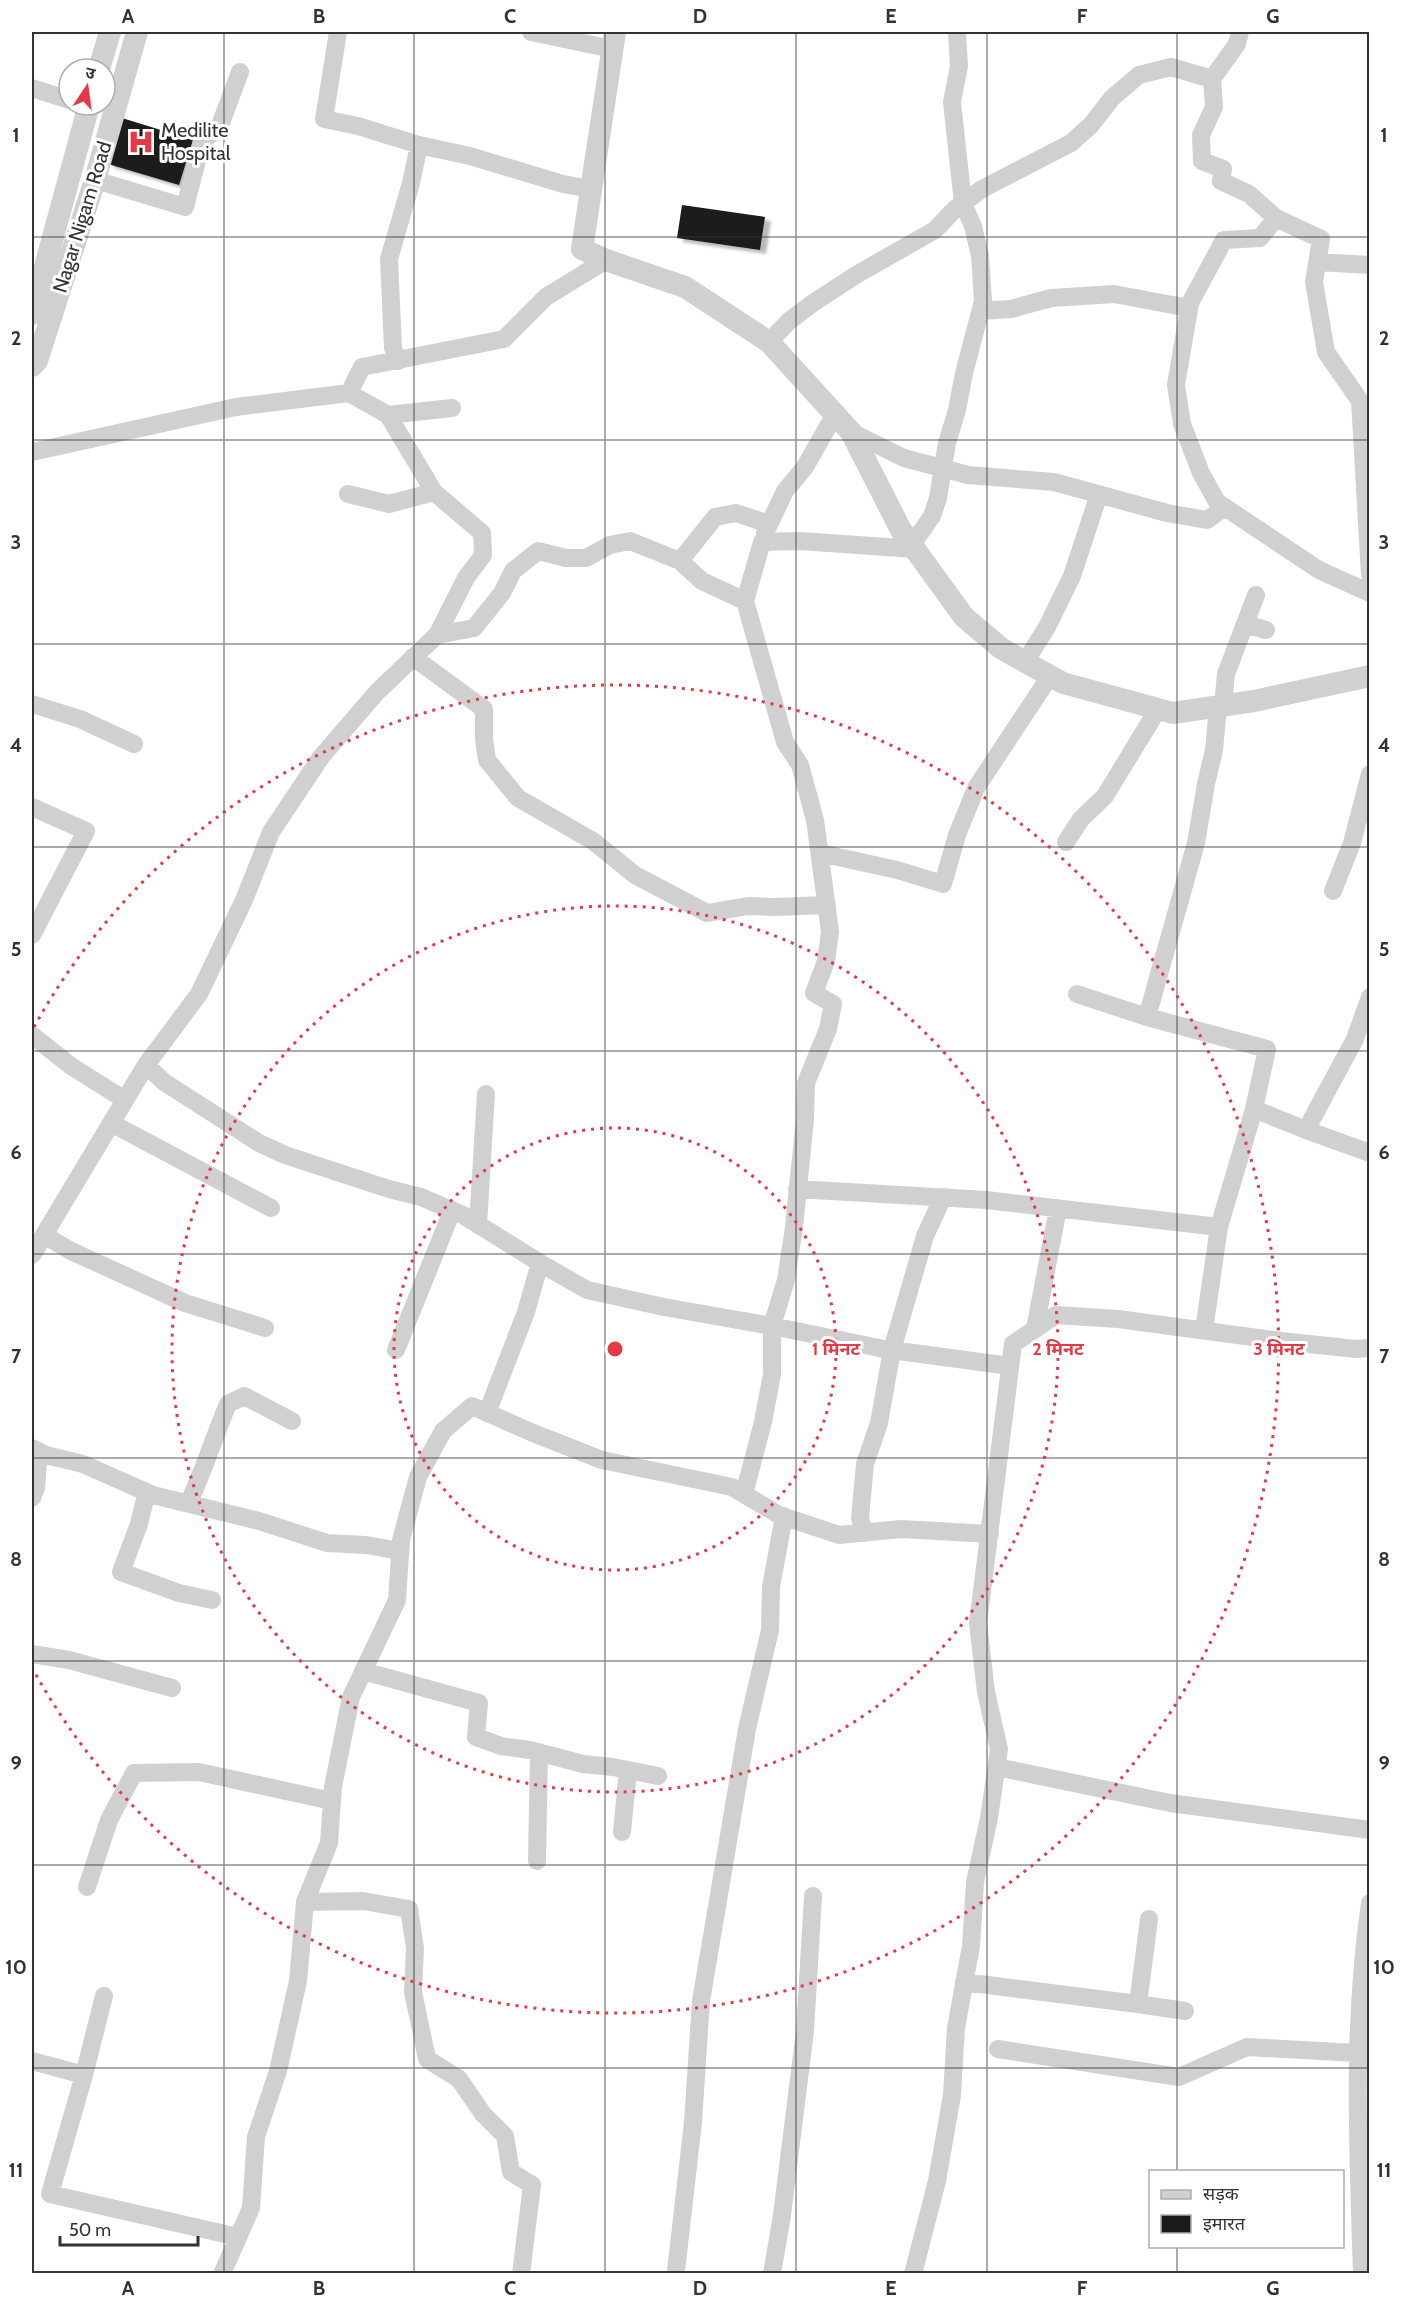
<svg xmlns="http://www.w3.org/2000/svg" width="1401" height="2305" font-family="Cabin,'Noto Sans Devanagari',sans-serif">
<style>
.building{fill:#1a1a1a;filter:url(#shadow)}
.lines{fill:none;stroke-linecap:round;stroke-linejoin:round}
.minor{stroke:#d0d0d0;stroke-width:18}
.tertiary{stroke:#d0d0d0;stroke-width:22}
.grid{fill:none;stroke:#333;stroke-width:1.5;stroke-opacity:0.55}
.ring{fill:none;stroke:#e63946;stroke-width:3;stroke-dasharray:3 6}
.labels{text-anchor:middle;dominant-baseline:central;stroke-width:6;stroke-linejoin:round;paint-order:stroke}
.poi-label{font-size:20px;fill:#333;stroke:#fff;text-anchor:start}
.street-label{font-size:20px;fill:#333;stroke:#fff}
.centre{fill:#e63946;stroke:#fff;stroke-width:3}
.ring-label{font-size:18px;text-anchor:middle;font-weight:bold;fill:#e63946;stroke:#fff;stroke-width:6;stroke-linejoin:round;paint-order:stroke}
.neatline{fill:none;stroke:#333;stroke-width:2}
.grid-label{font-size:20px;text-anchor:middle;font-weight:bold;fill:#333}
</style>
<defs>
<filter id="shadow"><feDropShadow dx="6" dy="4" stdDeviation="1.5" flood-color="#0004"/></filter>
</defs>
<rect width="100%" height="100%" fill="#fff"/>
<path class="building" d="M122 118 193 140 179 185 108 164Z
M682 205 765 217 760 250 677 238Z"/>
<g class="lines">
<path class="minor" d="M338 32 324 119 358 126 419 145 470 156 563 184 591 189
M531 32 612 49
M1212 79 1237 44 1240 32
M32 88 69 100
M95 180 185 207 202 141 219 128 240 72
M1318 262 1370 265
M981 311 1011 309 1051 298 1114 294 1189 308
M769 342 789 321 813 303 856 275 935 230 955 209 982 189 1071 143 1091 125 1112 98 1139 75 1171 67 1212 79 1214 107 1201 135 1202 161 1223 169 1221 181 1249 194 1276 218
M398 361 393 348 389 259 411 183 419 145
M349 393 388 415 452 408
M851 432 904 458 968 475 1054 482 1167 513 1207 520 1225 507
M32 452 236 407 349 393 362 367 504 339 546 297 606 260
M348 494 389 504 434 492
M765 533 785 491 805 467 835 414
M912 545 932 516 938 498 947 443 957 410 964 373 983 301 980 256 973 226 963 203 952 102 959 66 957 32
M680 561 702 581 745 601
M1370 575 1360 401 1326 352 1314 282 1321 239 1276 218 1260 238 1224 240 1190 303 1176 385 1182 424 1201 473 1217 502 1319 570 1370 593
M1245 624 1266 630
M437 635 474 628 502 593 513 571 538 551 566 558H586L610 545 630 541 680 561 715 517 736 513 769 524
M413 657 484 709V739L487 760 518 798 593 841 635 875 707 913 748 906 775 907 827 905
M1025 662 1047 627 1072 576 1099 494
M32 704 80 719 134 744
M1223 706 1226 674 1256 595
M32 807 86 831 32 935
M1066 842 1081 819 1105 796 1158 709
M820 853 897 870 943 884 957 835 976 788 1050 676
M1333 891 1352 843 1370 774
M1077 994 1147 1017 1267 1049 1254 1109 1219 1227
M1147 1017 1196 843 1206 784 1214 750 1218 707
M32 1035 71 1066 125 1100
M146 1065 199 994 244 900 271 832 321 757 377 692 437 635 466 578 483 555 482 533 434 492 388 415
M1254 1109 1306 1130 1355 1039 1370 997
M111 1123 271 1208
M1306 1130 1370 1153
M797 1189 986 1200 1219 1227 1204 1330
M478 1225 486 1094
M44 1235 71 1251 185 1303 265 1328
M32 1255 146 1065 164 1082 259 1143 285 1155 389 1189 421 1197 463 1215 540 1263 587 1290 664 1307 772 1326 884 1349 1010 1366
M1035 1329 1058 1208
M396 1350 452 1211
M487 1413 526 1312 540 1263
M32 1448 46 1455 83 1464 153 1495 259 1521 327 1543 366 1545 400 1551
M147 1492 139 1524 121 1572 179 1593 212 1600
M744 1494 763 1422 772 1374V1326L786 1280 794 1227 805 1119 806 1083 828 1029 833 1004 814 993 826 961 830 932 815 820 800 765 785 742 745 601 762 542 800 541 915 549
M32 1498 36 1488 39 1451
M189 1502C204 1470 214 1437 228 1404L244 1396 292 1421
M864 1533 860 1518 865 1464 879 1423 892 1350 925 1236 943 1197
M32 1654 69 1660 172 1688
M363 1671 479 1703 476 1737 501 1746 530 1750 583 1764 613 1767 658 1776
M997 1767 1170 1803 1370 1830
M622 1832 628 1770
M537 1861 539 1752
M87 1887 109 1820 134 1773 199 1772 332 1801
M964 1982 1138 2004 1149 1919
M104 1996 84 2075 50 2194 238 2237
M1138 2004 1185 2011
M998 2049 1179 2077 1247 2047 1357 2053
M32 2061 84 2075
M676 2271 693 2122 701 2001 747 1729 770 1630 771 1587 784 1516
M222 2274 251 2208 256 2137 278 2071 298 1981 305 1902
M521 2274 532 2185 511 2172 505 2136 483 2114 459 2079 427 2059 413 1992 415 1948 409 1909 363 1901 305 1902 329 1843 333 1787 351 1697 397 1600 401 1540 418 1477 443 1431 472 1406 533 1433 602 1460 732 1487 779 1515 839 1535 901 1529 990 1534
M772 2274 782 2215 805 2031 813 1896
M913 2274 937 2181 952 2095 956 2028 971 1946 975 1882 989 1818 999 1749 986 1692 978 1623 1013 1344 1056 1315 1118 1319 1281 1341 1356 1349 1370 1348
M1362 2274C1358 2150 1352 2026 1370 1903"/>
<path class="tertiary" d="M615 32 582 249 606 260 685 287 769 342 851 432 901 530 964 617 1002 649 1063 683 1173 713 1254 701 1370 676
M99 69 110 32
M32 314 89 105
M32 366 37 361 95 180 137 32"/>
</g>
<path class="grid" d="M224 32V2274M414 32V2274M605 32V2274M796 32V2274M987 32V2274M1177 32V2172M32 237H1370M32 440H1370M32 644H1370M32 847H1370M32 1051H1370M32 1254H1370M32 1458H1370M32 1661H1370M32 1865H1370M32 2068H1370M1177 2246V2274"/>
<g class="ring">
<circle cx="615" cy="1349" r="221"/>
<circle cx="615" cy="1349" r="443"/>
<path d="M34 1027A664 664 0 1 1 34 1671"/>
</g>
<defs>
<g id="hospital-bare" transform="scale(2.07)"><path d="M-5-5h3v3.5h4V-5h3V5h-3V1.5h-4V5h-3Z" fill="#e63946" stroke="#fff" stroke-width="2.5" paint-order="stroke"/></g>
</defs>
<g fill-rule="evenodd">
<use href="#hospital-bare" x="141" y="142"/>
</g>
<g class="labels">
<g class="poi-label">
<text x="161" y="130">Medilite<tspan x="161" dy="23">Hospital</tspan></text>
</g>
<g class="street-label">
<text transform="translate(82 217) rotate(-73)">Nagar Nigam Road</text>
</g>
</g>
<circle cx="615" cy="1349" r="9" class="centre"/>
<g class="ring-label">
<text x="836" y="1355">1 मिनट</text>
<text x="1058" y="1355">2 मिनट</text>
<text x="1279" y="1355">3 मिनट</text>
</g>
<rect width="1401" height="2305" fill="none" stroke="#ffffff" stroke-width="66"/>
<rect x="1149" y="2170" width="195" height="78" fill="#ffffff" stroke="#adadad" stroke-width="1.5"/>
<rect x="1161" y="2190" width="30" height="9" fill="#d0d0d0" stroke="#adadad" stroke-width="1.5"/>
<text x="1203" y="2200" font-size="18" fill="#333333">सड़क</text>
<rect x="1161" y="2215" width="30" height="18" fill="#1a1a1a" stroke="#adadad" stroke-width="1.5"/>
<text x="1203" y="2230" font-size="18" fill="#333333">इमारत</text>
<g transform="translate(87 87) rotate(13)"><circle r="28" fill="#ffffff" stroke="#adadad" stroke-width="1.5"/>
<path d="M0-4.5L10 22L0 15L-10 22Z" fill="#e63946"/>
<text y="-9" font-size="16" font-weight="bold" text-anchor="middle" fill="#333333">उ</text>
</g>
<path d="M60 2236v9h138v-9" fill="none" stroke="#333333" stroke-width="3"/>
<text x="69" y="2236" font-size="18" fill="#333333" stroke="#ffffff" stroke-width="4.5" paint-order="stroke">50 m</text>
<rect x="33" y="33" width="1335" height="2239" class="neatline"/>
<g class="grid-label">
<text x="128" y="23">A</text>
<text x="319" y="23">B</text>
<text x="510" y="23">C</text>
<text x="700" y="23">D</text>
<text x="891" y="23">E</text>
<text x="1082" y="23">F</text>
<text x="1273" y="23">G</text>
<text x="16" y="142">1</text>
<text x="1384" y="142">1</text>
<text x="16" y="345">2</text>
<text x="1384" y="345">2</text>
<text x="16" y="549">3</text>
<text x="1384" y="549">3</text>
<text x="16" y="752">4</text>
<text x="1384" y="752">4</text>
<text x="16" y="956">5</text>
<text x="1384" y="956">5</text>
<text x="16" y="1159">6</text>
<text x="1384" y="1159">6</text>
<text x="16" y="1363">7</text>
<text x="1384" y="1363">7</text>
<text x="16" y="1566">8</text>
<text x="1384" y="1566">8</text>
<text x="16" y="1770">9</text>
<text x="1384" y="1770">9</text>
<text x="16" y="1974">10</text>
<text x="1384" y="1974">10</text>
<text x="16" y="2177">11</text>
<text x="1384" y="2177">11</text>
<text x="128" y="2295">A</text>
<text x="319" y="2295">B</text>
<text x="510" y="2295">C</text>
<text x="700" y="2295">D</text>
<text x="891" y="2295">E</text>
<text x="1082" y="2295">F</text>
<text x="1273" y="2295">G</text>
</g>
</svg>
